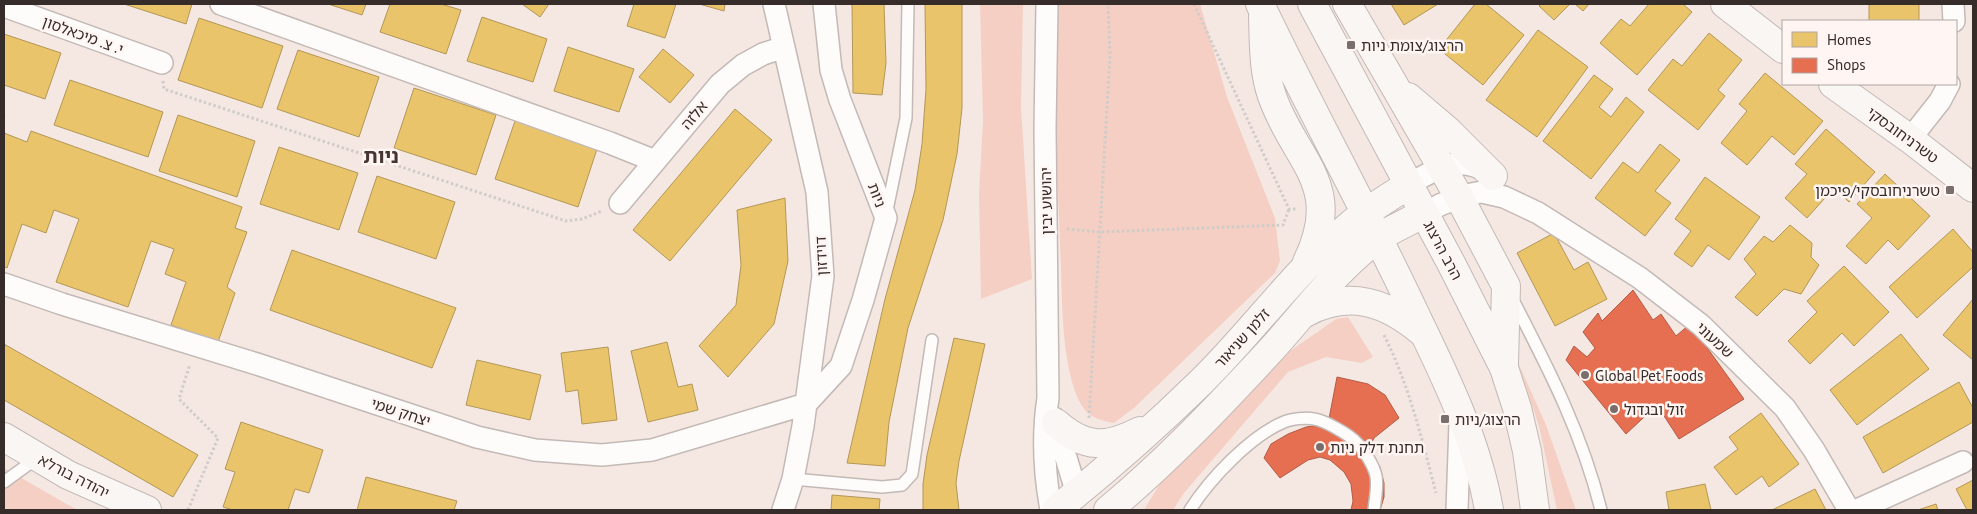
<svg xmlns="http://www.w3.org/2000/svg" width="1977" height="514" font-family="'PT Sans','Noto Sans Hebrew',sans-serif">
<style>
.green{fill:#f5cfc3}
.homes{fill:#e9c46a;stroke:#b39757}
.shops{fill:#e76f51;stroke:#b25b45}
.lines{fill:none;stroke-linecap:round;stroke-linejoin:round}
.lane-casing{stroke:#c3b9b5;stroke-width:14}
.street-casing{stroke:#c3b9b5;stroke-width:24}
.secondary-casing{stroke:#c3b9b5;stroke-width:30}
.path{stroke:#d0ccca;stroke-width:3;stroke-dasharray:2.5 2.5;stroke-linecap:butt}
.lane{stroke:#fefcfb;stroke-width:11}
.street{stroke:#fefcfb;stroke-width:21}
.secondary{stroke:#f9f6f4;stroke-width:28}
.poi-dot{fill:#796e6b;stroke:#fff5f2;stroke-width:2}
.labels{text-anchor:middle;dominant-baseline:central;stroke-width:5;stroke-linejoin:round;paint-order:stroke}
.street-label{font-size:15px;fill:#362d2a;stroke:#fff5f2}
.poi-label{font-size:15px;fill:#362d2a;stroke:#fff5f2;text-anchor:start}
.district-label{font-size:20px;font-weight:bold;fill:#483530;stroke:#fff5f2}
</style>
<rect width="100%" height="100%" fill="#f5e8e3"/>
<path class="green" d="M980 4H1023L1021 107 1032 279 981 299 979 193 983 120Z
M1058 4H1200L1227 97 1275 218 1280 261 1275 273 1134 408 1114 423C1102 421 1088 417 1082 406 1062 373 1062 304 1061 265 1057 178 1054 90 1058 4Z
M1348 317 1373 357 1362 363 1326 357 1288 372 1184 493 1173 510H1144L1173 462 1273 363 1336 319Z
M1517 360 1546 425 1576 510H1557L1539 426Z
M4 468 70 506 78 510H4Z"/>
<path class="homes" d="M124 4H192L186 24Z
M328 4H366L362 15Z
M390 4H441L461 10 446 54 380 32Z
M522 4H549L540 17Z
M634 4H676L665 38 627 26Z
M699 4H725L724 11Z
M852 4H884L886 63 882 95 853 93Z
M925 4H962V108L957 154 943 220 908 328 889 422 885 466 847 463 885 299 915 190 922 144 926 89Z
M1391 4H1438L1404 25Z
M1475 4H1486L1524 35 1483 85 1439 49Z
M1541 4H1570L1554 20 1539 6Z
M1575 4H1589L1583 11Z
M1649 4H1683L1692 12 1637 75 1600 43 1621 19 1630 26Z
M1869 4H1919V21H1869Z
M482 17 547 39 533 82 467 61Z
M199 18 283 46 262 108 178 80Z
M1538 30 1588 67 1537 137 1486 100Z
M1709 33 1742 60 1718 90 1725 96 1698 130 1648 90 1673 59 1682 66Z
M4 34 61 53 45 99 4 85Z
M568 47 634 69 619 112 554 91Z
M663 49 694 75 670 103 639 77Z
M298 50 379 77 359 137 277 109Z
M1765 73 1823 121 1794 155 1772 136 1747 165 1721 143 1747 111 1739 104Z
M1594 75 1613 89 1599 107 1611 117 1626 97 1644 112 1591 179 1543 141Z
M70 80 163 112 148 157 54 125Z
M414 88 496 115 476 175 394 148Z
M735 109 772 140 670 261 633 230Z
M178 115 255 141 237 197 159 171Z
M516 118 598 146 578 207 495 179Z
M1826 129 1875 172 1849 202 1834 188 1807 218 1785 198 1807 174 1795 164Z
M31 131 242 207 235 228 247 232 227 287 235 293 218 342 171 325 186 282 165 274 174 249 151 241 128 307 56 282 79 219 54 210 46 233 22 224 7 268 4 267V133L27 142Z
M1660 144 1680 160 1655 191 1671 203 1645 236 1595 198 1623 162 1638 173Z
M279 147 358 173 339 230 260 204Z
M1885 174 1930 216 1898 250 1888 240 1866 264 1846 246 1872 218 1857 204Z
M377 176 455 202 436 259 358 232Z
M1705 177 1760 217 1729 260 1708 245 1692 267 1674 254 1691 231 1675 219Z
M785 198 788 261 774 324 728 377 699 346 736 305 741 265 737 210Z
M1790 225 1812 243 1811 257 1819 265 1801 294 1784 289 1757 316 1735 297 1756 274 1744 259 1764 236 1773 242Z
M1953 229 1973 252V267L1917 318 1889 287Z
M1554 233 1574 270 1588 262 1607 299 1555 326 1517 253Z
M292 250 456 308 432 368 270 310Z
M1844 266 1889 312 1854 346 1842 333 1810 364 1788 341 1817 312 1807 301Z
M1973 299V360L1943 335Z
M1901 334 1929 369 1857 425 1830 390Z
M954 338 985 344 959 461 956 483 959 510H923V484L927 455Z
M667 342 678 387 692 384 698 410 648 422 631 351Z
M4 344 198 455 173 497 4 400Z
M608 347 617 420 582 424 578 390 566 392 561 353Z
M477 360 541 375 530 420 466 405Z
M1959 382 1973 408V422L1883 473 1863 437Z
M1761 413 1799 464 1769 487 1762 476 1736 495 1714 467 1738 449 1729 437Z
M241 422 323 450 309 493 295 489 288 510H233L223 507 235 472 225 469Z
M366 477 457 501 454 510H357Z
M1973 480V510H1967L1956 489Z
M1705 484 1711 510H1669L1666 492Z
M1815 489 1826 510H1772Z
M832 495 880 499 879 510H831Z
M1936 504 1938 510H1918Z"/>
<path class="shops" d="M1633 290 1653 320 1661 314 1676 336 1690 324 1744 399 1679 439 1657 405 1626 434 1566 360 1574 346 1587 357 1595 348 1583 332 1598 313 1602 321Z
M1337 377 1368 384 1385 395 1399 418 1374 438 1368 450 1380 467 1384 483V497L1380 510H1351L1353 501 1351 484 1344 472 1330 460 1320 457 1308 460 1280 478 1264 458 1271 444 1288 434 1306 427 1328 424Z"/>
<g class="lines">
<g class="lane-casing">
<path id="lane" d="M886 215 906 118 908 4
M1513 300C1549 370 1582 433 1601 510
M793 479 882 487 902 485 912 474 932 340
M4 482 37 458
M1190 510C1209 480 1250 436 1284 422 1291 419 1306 417 1314 419 1324 420 1350 435 1357 443 1364 450 1374 466 1376 476 1378 487 1375 499 1374 510"/>
</g>
<g class="street-casing">
<path id="street" d="M221 4 610 143 655 161
M774 4 817 192 823 276 803 426 793 479 783 510
M1047 4 1045 128 1048 398C1042 437 1044 472 1051 510
M1953 4 1954 21
M4 6 162 63
M1910 139 1940 101 1949 84
M1408 185C1434 170 1459 153 1487 172
M620 203 720 84 743 65 763 54 784 47
M1424 213 1442 204 1471 194 1482 192 1504 197 1538 213 1640 278 1701 325 1785 408 1814 450 1849 510
M4 284 62 304 260 365 477 437 535 450 602 455 652 450 806 404 841 366 863 300 886 218 840 100 831 70 824 4
M1054 418 1077 494
M1457 510 1460 423
M1857 510 1963 462"/>
</g>
<g class="secondary-casing">
<path id="secondary" d="M1260 4C1310 109 1367 211 1416 316 1446 378 1477 441 1489 510
M1312 4 1452 265 1504 368 1517 408 1527 451 1535 510
M1347 4 1459 197 1506 286 1504 364
M1725 4 1783 49
M1263 17C1264 44 1263 70 1272 96 1295 162 1345 184 1307 262
M1833 84 1910 139 1973 188
M1408 97 1448 131 1493 176
M1305 313C1349 289 1387 302 1423 333
M1056 423C1085 449 1107 448 1140 431
M4 437 68 475 147 510
M1056 510C1106 470 1155 427 1201 382 1252 332 1294 272 1349 226 1367 210 1388 198 1408 185
M1108 510C1166 462 1219 406 1270 351 1304 314 1336 269 1377 239 1391 229 1409 222 1424 213"/>
</g>
<path class="path" d="M1194 4 1289 209H1297
M163 81 164 89 566 221 582 219 602 211
M4 115V116
M1067 229 1100 232 1283 225 1289 209
M1384 335C1409 385 1422 439 1436 493
M1089 418 1110 56 1108 4
M188 510 218 438 179 399 190 364"/>
<use href="#lane" class="lane"/>
<use href="#street" class="street"/>
<use href="#secondary" class="secondary"/>
</g>
<g class="poi-dot">
<rect x="1346" y="40" width="10" height="10" rx="2.5"/>
<rect x="1945" y="185" width="10" height="10" rx="2.5"/>
<circle cx="1585" cy="375" r="5"/>
<circle cx="1614" cy="409" r="5"/>
<rect x="1440" y="414" width="10" height="10" rx="2.5"/>
<circle cx="1320" cy="447" r="5"/>
</g>
<g class="labels">
<g class="street-label">
<text transform="translate(83 35) rotate(20)">י. צ. מיכאלסון</text>
<text transform="translate(694 115) rotate(-50)">אלזה</text>
<text transform="translate(1903 135) rotate(36)">טשרניחובסקי</text>
<text transform="translate(877 195) rotate(69)">ניות</text>
<text transform="translate(1046 201) rotate(-91)">יהושוע יבין</text>
<text transform="translate(1443 250) rotate(62)">הרב הרצוג</text>
<text transform="translate(821 256) rotate(-93)">דוידזון</text>
<text transform="translate(1242 338) rotate(-48)">זלמן שניאור</text>
<text transform="translate(1715 340) rotate(43)">שמעוני</text>
<text transform="translate(401 412) rotate(18)">יצחק שמי</text>
<text transform="translate(74 476) rotate(27)">יהודה בורלא</text>
</g>
<g class="poi-label">
<text x="1361" y="45">הרצוג/צומת ניות</text>
<text x="1940" y="190" text-anchor="end">טשרניחובסקי/פיכמן</text>
<text x="1595" y="375">Global Pet Foods</text>
<text x="1624" y="409">זול ובגדול</text>
<text x="1455" y="419">הרצוג/ניות</text>
<text x="1330" y="447">תחנת דלק ניות</text>
</g>
<g class="district-label">
<text x="381" y="156">ניות</text>
</g>
</g>
<rect width="1977" height="514" fill="none" stroke="#362d2a" stroke-width="10"/>
<rect x="1782" y="20" width="175" height="65" fill="#fff5f2" stroke="#afa5a2"/>
<rect x="1792" y="32" width="25" height="15" fill="#e9c46a" stroke="#afa5a2"/>
<text x="1827" y="45" font-size="15" fill="#362d2a">Homes</text>
<rect x="1792" y="58" width="25" height="15" fill="#e76f51" stroke="#afa5a2"/>
<text x="1827" y="70" font-size="15" fill="#362d2a">Shops</text>
</svg>
